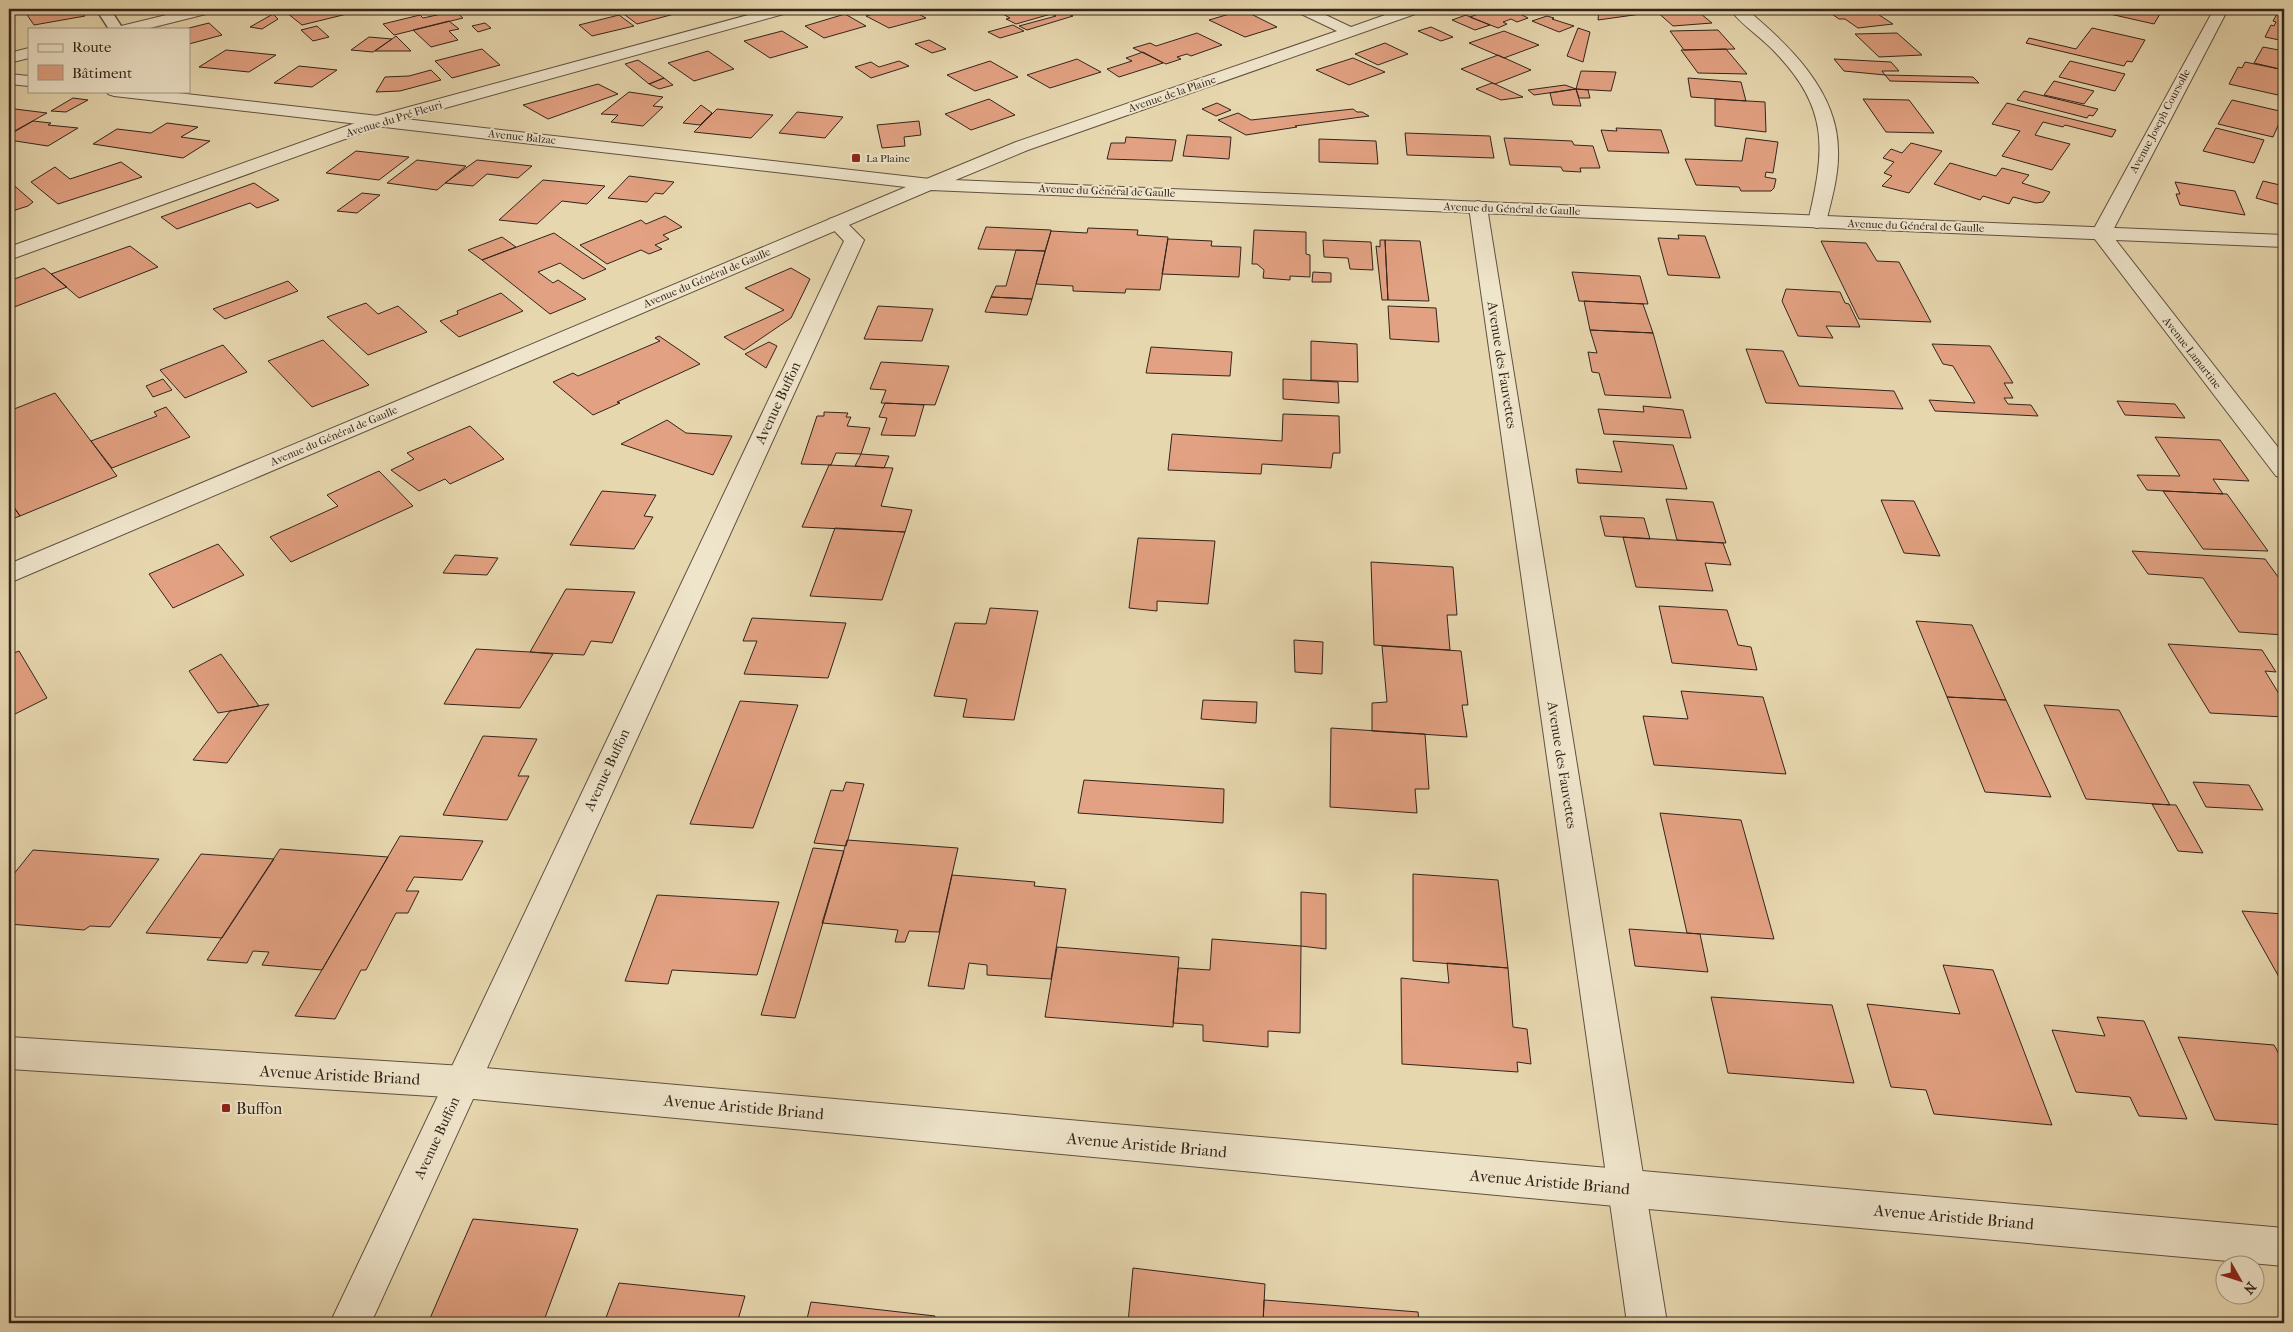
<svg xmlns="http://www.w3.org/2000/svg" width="2293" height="1332" font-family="'IM FELL French Canon',serif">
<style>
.building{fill:#e2a182;stroke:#33241b}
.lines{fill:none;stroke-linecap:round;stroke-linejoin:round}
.service-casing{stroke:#605140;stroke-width:3}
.minor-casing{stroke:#605140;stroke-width:2}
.tertiary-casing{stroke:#605140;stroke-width:2}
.service{fill:#efe5cb;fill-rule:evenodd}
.minor{fill:#efe5cb;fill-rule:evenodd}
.tertiary{fill:#efe5cb;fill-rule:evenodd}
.poi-dot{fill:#8f2418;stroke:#efe5cb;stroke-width:2}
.labels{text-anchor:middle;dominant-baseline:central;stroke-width:4;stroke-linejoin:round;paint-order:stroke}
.far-street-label{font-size:11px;fill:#33241b;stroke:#efe5cb}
.far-poi-label{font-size:11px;fill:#33241b;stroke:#efe5cb;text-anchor:start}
.street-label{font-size:14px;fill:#33241b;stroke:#efe5cb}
.near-street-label{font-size:16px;fill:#33241b;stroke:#efe5cb}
.near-poi-label{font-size:16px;fill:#33241b;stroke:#efe5cb;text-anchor:start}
</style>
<rect width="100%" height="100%" fill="#e7d7af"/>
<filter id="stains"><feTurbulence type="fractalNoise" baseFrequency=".004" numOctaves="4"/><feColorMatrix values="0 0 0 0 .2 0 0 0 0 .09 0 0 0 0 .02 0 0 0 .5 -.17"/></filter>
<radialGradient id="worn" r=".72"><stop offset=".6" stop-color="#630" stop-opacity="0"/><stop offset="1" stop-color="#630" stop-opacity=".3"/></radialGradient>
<path class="building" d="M39 9H80L85 16 34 25 25 12Z
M282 9H345L351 13 302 25Z
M531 9H553L554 10 538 14Z
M634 9H671L678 13 637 24 621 12Z
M890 9H909L926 18 889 28 866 16Z
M1010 9H1020L1028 13 1042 9H1059L1073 16 1027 30 1019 26 1056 16 1051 14 1016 24 1006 19 1010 18 999 12Z
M1059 9H1091L1071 15Z
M1492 9H1519L1529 12 1522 15 1528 18 1517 22 1511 19 1503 22 1507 24 1498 28 1470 17Z
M1599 9H1634L1641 14 1598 20Z
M1695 9 1712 23 1673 26 1656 11Z
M1870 9 1893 24 1858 28 1845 19H1839L1829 12Z
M2103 9H2163L2154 24 2101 12Z
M1243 10 1277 27 1245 37 1209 20Z
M455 11 463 18 394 35 383 24 420 15 423 18Z
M2284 13V41L2265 37 2271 25 2274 26 2276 22 2273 21 2277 14Z
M273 14 278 19 262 29 250 27Z
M845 14 866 26 824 38 805 26Z
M619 15 634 26 592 36 579 25Z
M1466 15 1470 17 1490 25 1475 30 1452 20Z
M1547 16 1554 18 1552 19 1574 26 1559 32 1532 21Z
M449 21 459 29 449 31 458 40 431 47 413 30Z
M209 23 222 35 189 44V29H185Z
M485 23 491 28 478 32 472 26Z
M1013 25 1024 31 1000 38 988 32Z
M317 26 329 37 313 41 301 30Z
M1431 27 1453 37 1441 41 1418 31Z
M1578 28 1590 32 1583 62 1567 56Z
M2092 28 2145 40 2132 62 2127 61 2124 66 2026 43 2029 38 2076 49Z
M1718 30 1735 49 1684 50 1670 31Z
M782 31 808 47 770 58 744 41Z
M1504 31 1539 45 1504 58 1469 43Z
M1197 33 1222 45 1191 56 1187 54 1177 57 1181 59 1166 64 1133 48 1150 43 1156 46Z
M1897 33 1922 55 1879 57 1855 34Z
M396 36 411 51H375L392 39Z
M369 37 392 39 373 52 351 50Z
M929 40 946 49 932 53 915 44Z
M1385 43 1408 54 1378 65 1355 54Z
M2263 47 2284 51V70L2254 63Z
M482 49 500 65 452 78 435 61Z
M1726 49 1747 74 1698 73 1681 50Z
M226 50 276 55 249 72 199 67Z
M708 51 734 69 694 81 668 63Z
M1143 52 1163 63 1119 77 1107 69 1132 61 1126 58Z
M1498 55 1531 70 1495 84 1461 69Z
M1353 58 1385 72 1349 85 1316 70Z
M1077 59 1101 72 1050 88 1027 75Z
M1834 59 1891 62 1899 71H1882L1885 75 1844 71Z
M638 60 664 78 649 84 625 64Z
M899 61 909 66 871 78 855 67 871 62 879 67Z
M990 61 1018 77 975 91 947 75Z
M2070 61 2125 74 2115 91 2059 77Z
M2245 62 2284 70V81L2278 95 2229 84 2238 67 2242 68Z
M299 66 337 70 312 87 274 83Z
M431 70 441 80 400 91 376 92 385 77 409 76Z
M1581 71 1616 72 1611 91 1576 89Z
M1885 75 1973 77 1979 83 1890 81Z
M664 78 673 85 659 89 649 84Z
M1688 78 1741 82 1746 101 1691 97Z
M2054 81 2094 91 2084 104 2044 95Z
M1492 83 1495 84 1523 97 1501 100 1476 89Z
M598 84 618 94 548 119 523 105Z
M1565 85 1576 89 1534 95 1528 90Z
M1576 89 1588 90 1590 98H1579Z
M1576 89 1581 106 1553 105 1550 93Z
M2024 91 2098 109 2093 116 2089 115 2087 118 2017 100Z
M629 92 663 97 653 106 663 107 643 126 611 122 618 115 601 114Z
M73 98 88 100 66 112 51 111Z
M989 99 1015 115 971 130 945 114Z
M1715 99 1765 102 1766 132 1715 126Z
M1863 99 1909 100 1934 133 1886 132Z
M2232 100 2284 112 2273 137 2218 124Z
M1217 103 1231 110 1216 116 1202 109Z
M2007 103 2116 130 2112 137 2065 125 2063 127 2043 122 2035 135 2070 144 2052 170 2002 156 2020 131 1992 124Z
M701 105 712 113 700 125 683 123Z
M15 109 47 113 9 134V112Z
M717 109 773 115 751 138 694 132Z
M1353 109 1357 112H1362L1369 116 1295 126 1297 127 1246 135 1218 120 1238 113 1251 120Z
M797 112 843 117 825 138 779 133Z
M33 121 51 123 48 125 78 128 48 146 9 140V135Z
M919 121 921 135 904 137 905 146 882 148 877 125Z
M167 123 198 127 181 137 210 141 183 158 93 144 117 129 151 133Z
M1616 128 1661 130 1669 153 1608 151 1601 130 1617 131Z
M2216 128 2264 140 2254 163 2203 151Z
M1405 133 1490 136 1494 158 1407 155Z
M1187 135 1231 137 1229 159 1183 156Z
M1126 137 1176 140 1172 161 1107 159 1111 143H1125Z
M1504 138 1572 141 1574 145 1593 146 1600 168H1580L1581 172 1563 171 1561 167 1510 165Z
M1746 138 1778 142 1773 173 1766 172 1765 177 1776 179 1774 188 1771 191H1741L1739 187 1696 185 1685 159 1742 161Z
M1319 139 1376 141 1378 164 1319 162Z
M1911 143 1942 151 1909 193 1882 186 1892 176 1884 173 1894 162 1883 158 1891 149 1902 153Z
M356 151 409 157 379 180 326 173Z
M417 160 466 166 437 190 387 183Z
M477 160 532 166 518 178 487 174 473 186 445 183Z
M121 162 142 177 58 204 31 182 55 167 70 179Z
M1950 163 1996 176 2002 168 2029 175 2022 183 2050 192 2043 202 2036 203 2013 197 2009 204 1983 196 1980 200 1934 184Z
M629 176 674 182 663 194 655 193 647 202 608 198Z
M543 180 605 186 587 204 562 201 537 224 499 220Z
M9 181 33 202 28 206 9 212Z
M2263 181 2284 186V206L2256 198Z
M2175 182 2235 191 2245 215 2180 205 2176 194H2180Z
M254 183 279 200 257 208 250 203 177 229 161 217Z
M362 193 380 195 357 213 337 211Z
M665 216 682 227 663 235 669 239 655 245 662 249 649 254 641 250 607 264 580 245 641 220 646 224Z
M986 227 1051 230V231L1045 251 978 249Z
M1088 228 1138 230 1137 235 1168 237 1160 290 1126 289 1125 293 1073 291V286L1036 284 1051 231 1087 233Z
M1254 230 1306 232V254L1310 255V277L1290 276V280L1263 278 1264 270 1257 264H1252Z
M554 233 606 269 583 279 560 263 538 272 553 283 558 280 586 299 550 314 482 260Z
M1678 235 1705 236 1720 278 1668 275 1658 238 1679 239Z
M502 237 516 247 482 260 468 250Z
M1168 239 1212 241 1211 246 1241 247 1239 277 1162 274Z
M1323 240 1371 242 1373 270 1350 269 1348 258 1324 257Z
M1380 240H1385L1388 300H1382L1376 246 1380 247Z
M1385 240 1420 241 1429 301 1388 300Z
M1821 241 1866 243 1877 261 1899 262 1931 322 1859 319Z
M130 246 158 267 79 298 51 274Z
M1016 250 1045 251 1032 299 991 297 996 286H1006Z
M44 268 67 287 9 309V281Z
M791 268 810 279 791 318 744 350 724 337 784 310 745 288Z
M1313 272 1331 273V282H1312Z
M1572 272 1640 276 1648 304 1579 301Z
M288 281 298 291 225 319 213 309Z
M1786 289 1840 292 1845 303 1849 304 1860 327 1826 326 1833 338 1798 336 1782 301Z
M501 293 523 311 459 337 440 321 458 314 457 311Z
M991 297 1032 299 1027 315 985 312Z
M1584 301 1643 304 1653 333 1590 330Z
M366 303 378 314 398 306 427 332 368 355 327 317Z
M878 306 933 309 922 341 864 339Z
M1388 306 1436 308 1439 342 1390 339Z
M1590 330 1653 333 1671 398 1605 395 1599 373 1592 372 1588 352 1597 353Z
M659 336 700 364 617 402 620 403 593 415 553 382 573 373 578 376 660 341 655 338Z
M323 340 369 385 312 407 268 361Z
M1311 341 1357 344 1358 382 1311 380Z
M769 342 777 346 766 368 745 354Z
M1932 344 1990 346 2013 383H2004L2013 398H2004L2008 404 2031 405 2038 416 1935 411 1929 400 1975 403 1953 366 1943 364Z
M223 345 247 372 185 398 160 370Z
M1151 347 1232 352 1230 376 1146 373Z
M1746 349 1783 351 1799 386 1894 391 1903 409 1766 403Z
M881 362 949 366 935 405 881 403 886 390 870 389Z
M163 379 172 390 153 397 146 386Z
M1283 379 1338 382 1339 403 1283 399Z
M55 393 117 476 20 516 9 500V411Z
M2117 401 2175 404 2185 418 2125 415Z
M885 403 924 405 915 436 881 435 887 418 879 417Z
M1643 406 1683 410 1691 438 1604 434 1598 409 1644 412Z
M166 407 190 437 112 468 91 441 157 416 154 412Z
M824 412 848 413 846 417H851L847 426 870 428 861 454 836 453 831 465 801 464 817 416H824Z
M1283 414 1339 416 1340 453H1333L1331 468 1262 464 1261 474 1168 470 1172 434 1282 441Z
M667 420 686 433 732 436 713 475 621 444Z
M470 426 504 459 450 484 445 479 419 491 391 470 414 459 407 453Z
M2155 437 2220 440 2249 481 2213 479 2223 494 2147 490 2137 475 2180 476Z
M1613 441 1673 445 1687 489 1578 483 1576 469 1622 472Z
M861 454 889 456 884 468 855 466Z
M829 465 893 468 881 506 912 510 905 532 802 527Z
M379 471 413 506 291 562 270 537 338 506 327 495Z
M602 491 656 495 644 516 653 517 634 549 570 545Z
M2163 491 2227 494 2268 551 2203 549Z
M1666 499 1713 502 1726 543 1677 540Z
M9 500 20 516 9 520Z
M1881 500 1914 501 1940 556 1904 553Z
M1600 516 1644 518 1650 539 1605 536Z
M835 528 905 532 882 600 810 596Z
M1623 537 1723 543 1731 565 1705 563 1713 591 1636 587Z
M1138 538 1215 541 1208 604 1157 601V611L1129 608Z
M218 544 244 575 173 608 149 574Z
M2132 551 2265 559 2284 585V635L2239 632 2203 578 2148 574Z
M455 555 498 558 487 575 443 573Z
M1371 562 1453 567 1457 615H1447L1450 650 1374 645Z
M566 589 635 592 612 643 591 641 584 655 530 652Z
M1659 606 1727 610 1738 645 1751 647 1757 670 1672 663Z
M990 608 1038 611 1014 720 963 717 967 699 934 696 955 623 986 624Z
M752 618 846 623 828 678 744 674 757 641H743Z
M1916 621 1972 625 2006 700 1947 697Z
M1294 640 1323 642 1322 674 1295 672Z
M2168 644 2262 650 2276 672 2265 671 2284 702V717L2210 713Z
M1382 646 1461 651 1468 705H1462L1467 737 1372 731V703L1387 702Z
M476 649 530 652 553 654 520 708 444 704Z
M19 651 47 698 9 717V655Z
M221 654 259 706 218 713 189 671Z
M1681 691 1763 697 1786 774 1654 765 1643 716 1688 719Z
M1947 697 2006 700 2051 797 1985 792Z
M1203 700 1257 702 1256 723 1201 719Z
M740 701 798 705 753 828 690 824Z
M269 704 227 763 193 760 230 711Z
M2044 705 2119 710 2170 805 2086 799Z
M1331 728 1425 734 1429 789H1415L1417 813 1330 807Z
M483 736 537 739 518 776H529L507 820 443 815Z
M1084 780 1224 789 1223 823 1078 813Z
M846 782 864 784 846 846 814 843 831 790 843 791Z
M2193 782 2249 785 2263 810 2206 807Z
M2152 804 2176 805 2203 853 2178 851Z
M1660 813 1741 820 1774 939 1687 933Z
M400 836 483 841 462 880 414 877 406 891H419L408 913H396L366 970H361L335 1019 295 1016Z
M847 840 958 848 939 932 909 931 905 942H895L898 930 822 923Z
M813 848 844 851 795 1018 761 1015Z
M280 849 388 857 322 970 262 965 269 952 253 951 247 963 207 960Z
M33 850 159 859 110 927 90 926 84 930 9 924V880Z
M201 854 274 859 222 938 146 933Z
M1413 874 1498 880 1508 968 1413 961Z
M952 875 1035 882 1034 886 1066 889 1051 979 987 975V965L969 963 964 989 928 986Z
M1301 892 1326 894V949L1301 946Z
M657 895 779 902 757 975 672 970 668 984 625 981Z
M2242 911 2284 914V986Z
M1629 929 1700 934 1708 972 1635 966Z
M1212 939 1301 946 1300 1033 1268 1031V1047L1203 1041V1025L1173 1023 1178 968 1210 970Z
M1057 947 1179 957 1173 1027 1045 1017Z
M1447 963 1508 968 1513 1027 1527 1029 1531 1064 1517 1062 1518 1072 1402 1064 1401 978 1449 983Z
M1943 965 1993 970 2052 1125 1934 1114 1926 1090 1891 1087 1867 1004 1960 1014Z
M1711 997 1832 1005 1854 1083 1728 1073Z
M2097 1017 2144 1021 2187 1119 2139 1116 2130 1097 2076 1092 2052 1030 2105 1036Z
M2178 1037 2274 1045 2284 1063V1125L2215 1120Z
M473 1219 578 1229 543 1323H428Z
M1133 1268 1265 1284 1263 1323H1128Z
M619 1283 745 1296 737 1323H604Z
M1264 1300 1418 1312 1419 1323H1263Z
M811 1302 935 1316 934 1323H806Z"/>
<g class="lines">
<g class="service-casing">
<path id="service" d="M96 9H110L123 29H109Z"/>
</g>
<g class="minor-casing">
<path id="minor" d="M191 9H216L214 12 146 29H119L121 26Z
M770 9H793L791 12 384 125 9 260V247L372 117Z
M1295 9H1313L1351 27 1402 9H1423L1421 12 1028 150 936 188H924L921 184 924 180 1016 142 1337 31 1297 12Z
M1730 9H1746C1788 44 1838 91 1838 150 1839 174 1832 198 1826 222L1824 226 1817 228 1810 226 1808 222C1825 149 1830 109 1774 51 1763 39 1737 21 1730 9Z
M2214 9H2228L2111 234 2284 455V478L2276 476 2091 234Z
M29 48V58L9 63V53Z
M1478 201 1485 203 1487 207 1667 1323H1627L1469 207 1471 203Z
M836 217 843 219 864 240 371 1323H330L844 241 827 223 829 219Z"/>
</g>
<g class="tertiary-casing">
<path id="tertiary" d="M9 74 29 76V86L9 84Z
M106 91H160L930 179 2284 235V247L931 190 9 583V564L906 187 114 96 108 94Z
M9 1037 463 1066 2284 1228V1266L1626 1207 463 1098 9 1069Z"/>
</g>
<use href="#service" class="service"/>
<use href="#minor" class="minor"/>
<use href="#tertiary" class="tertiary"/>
</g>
<g class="poi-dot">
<rect x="851" y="153" width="10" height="10" rx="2.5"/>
<rect x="221" y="1103" width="10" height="10" rx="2.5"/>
</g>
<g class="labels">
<g class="far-street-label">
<text transform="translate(1172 94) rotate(-19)">Avenue de la Plaine</text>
<text transform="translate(394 119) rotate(-17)">Avenue du Pré Fleuri</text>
<text transform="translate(2160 121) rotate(-62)">Avenue Joseph Coursolle</text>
<text transform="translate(522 137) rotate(6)">Avenue Balzac</text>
<text transform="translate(1107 191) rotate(2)">Avenue du Général de Gaulle</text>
<text transform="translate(1512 209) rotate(2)">Avenue du Général de Gaulle</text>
<text transform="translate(1916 226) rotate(2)">Avenue du Général de Gaulle</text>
<text transform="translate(707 278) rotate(-23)">Avenue du Général de Gaulle</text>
<text transform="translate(2192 353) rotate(52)">Avenue Lamartine</text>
<text transform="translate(334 436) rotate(-23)">Avenue du Général de Gaulle</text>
</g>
<g class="far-poi-label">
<text x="866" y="158">La Plaine</text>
</g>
<g class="street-label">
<text transform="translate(1502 365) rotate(81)">Avenue des Fauvettes</text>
<text transform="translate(778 403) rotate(-65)">Avenue Buffon</text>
<text transform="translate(1562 765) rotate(81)">Avenue des Fauvettes</text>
<text transform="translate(607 770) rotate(-65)">Avenue Buffon</text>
<text transform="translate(437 1138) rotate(-65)">Avenue Buffon</text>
</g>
<g class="near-street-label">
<text transform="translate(340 1075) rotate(3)">Avenue Aristide Briand</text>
<text transform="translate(744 1107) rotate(5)">Avenue Aristide Briand</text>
<text transform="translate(1147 1145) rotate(5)">Avenue Aristide Briand</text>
<text transform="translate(1550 1182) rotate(5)">Avenue Aristide Briand</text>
<text transform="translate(1954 1217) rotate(5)">Avenue Aristide Briand</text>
</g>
<g class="near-poi-label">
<text x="236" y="1108">Buffon</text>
</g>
</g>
<rect width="2293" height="1332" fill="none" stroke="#e7d7af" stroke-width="30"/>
<rect x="10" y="10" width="2273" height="1312" fill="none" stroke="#33241b" stroke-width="2.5"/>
<rect x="15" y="15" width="2263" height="1302" fill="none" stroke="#33241b"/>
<rect x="28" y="28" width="162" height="65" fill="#efe5cb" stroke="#a49885"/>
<rect x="38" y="44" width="25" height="8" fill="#efe5cb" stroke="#a49885"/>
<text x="72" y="52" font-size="15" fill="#33241b">Route</text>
<rect x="38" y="65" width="25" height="15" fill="#e2a182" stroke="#a49885"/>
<text x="72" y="78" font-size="15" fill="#33241b">Bâtiment</text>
<g transform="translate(2240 1280) rotate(129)"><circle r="24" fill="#efe5cb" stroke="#a49885"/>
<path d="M0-4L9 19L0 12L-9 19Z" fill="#8f2418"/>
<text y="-8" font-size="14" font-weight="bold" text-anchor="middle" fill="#33241b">N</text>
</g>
<rect width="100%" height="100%" filter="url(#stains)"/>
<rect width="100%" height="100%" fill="url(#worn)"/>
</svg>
